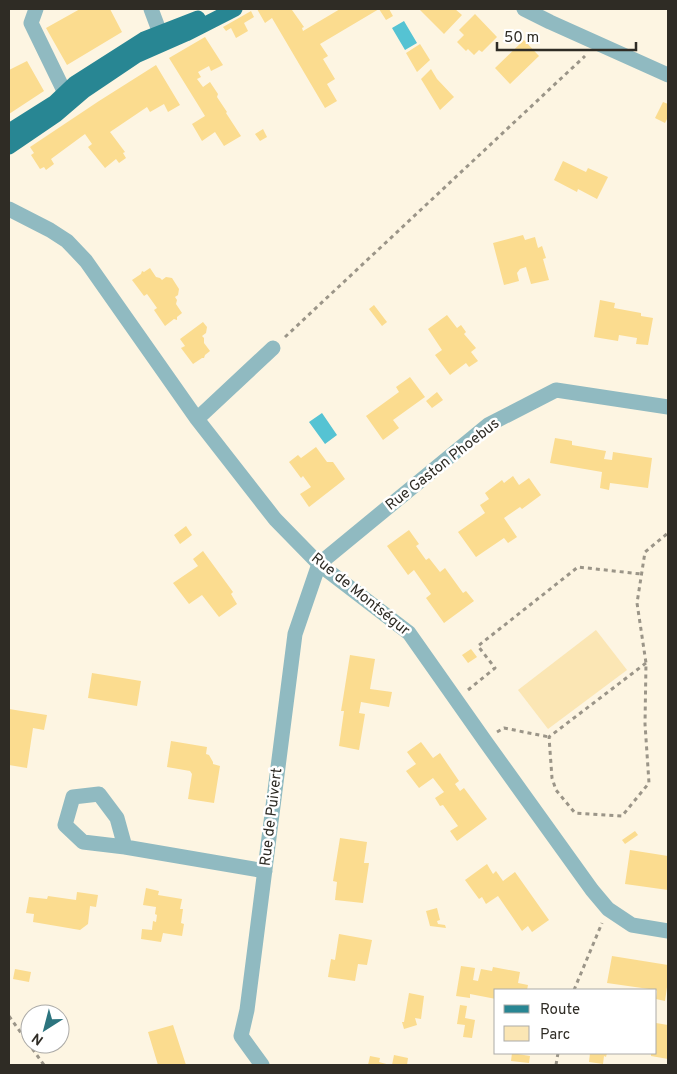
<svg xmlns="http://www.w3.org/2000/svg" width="677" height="1074" font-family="Overpass,sans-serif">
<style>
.green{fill:#fbe6b4}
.water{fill:#55c3d3}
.building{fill:#fbdc8f}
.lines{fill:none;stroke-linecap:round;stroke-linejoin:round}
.path{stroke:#9b9588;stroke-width:3;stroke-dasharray:4 4;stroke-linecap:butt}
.minor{stroke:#90bac1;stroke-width:15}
.major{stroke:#288693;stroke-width:15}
.labels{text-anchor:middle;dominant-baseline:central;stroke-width:5;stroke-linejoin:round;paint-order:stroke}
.street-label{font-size:15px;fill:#2f2c25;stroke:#fff}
</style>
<rect width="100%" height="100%" fill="#fdf5e2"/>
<path class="green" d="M596 630 627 670 548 729 518 690Z"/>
<path class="water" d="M404 21 417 43 405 50 392 28Z
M322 413 337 435 325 444 309 422Z"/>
<path class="building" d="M80 9H110L122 32 67 65 46 28Z
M257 9H295L292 10 304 27 302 28 303 31 340 9H389L393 16 386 20 379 9 320 44 328 56 323 59 335 79 327 84 337 101 325 108 272 18 265 23Z
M419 9H455L462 15 444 34Z
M251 11 254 17 244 23 248 31 236 38 231 28 226 31 223 27Z
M475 14 497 37 482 52 479 50 474 55 468 49 466 51 457 42 464 35 459 30Z
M205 37 223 65 211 71 209 66 198 72 201 77 197 79 203 87 210 82 218 94 217 97 227 112 226 113 241 136 224 146 215 132 202 141 192 124 205 116 169 58Z
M524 40 539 56 510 84 495 68Z
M420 44 430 60 417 72 406 53Z
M27 61 44 91 9 114V70Z
M156 65 180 105 168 112 164 104 150 112 147 107 110 132 125 152 123 153 126 158 119 163 116 159 105 168 88 147 92 144 85 134 51 159 54 164 46 170 44 167 40 169 31 155 34 153 30 147 99 101Z
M431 69 437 79 454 97 440 110 421 79Z
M663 102 668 104V117L665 123 655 118Z
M263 129 267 137 260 141 255 134Z
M563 161 586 172 588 168 608 177 597 199 578 189 577 192 554 180Z
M523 235 525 240 535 237 538 248 542 246 546 258 543 259 549 280 531 284 526 267 520 269 517 273 519 281 504 285 493 243Z
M150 268 156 277 160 278 162 280 166 277 172 278 179 289 178 295 175 297 177 300 176 304 182 313 177 317V320L174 319 165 326 154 310 157 308 147 294 144 296 132 280 141 274 142 271 144 272Z
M600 300 615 303 614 308 641 313V316L653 318 648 345 636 344 637 338 619 335 618 341 594 337Z
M374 305 387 322 382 326 369 309Z
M447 315 457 328 461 325 466 332 464 334 476 348 471 352 478 361 469 367 466 363 450 375 435 355 442 350 428 329Z
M203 322 207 327 206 333 202 336 204 338V343L210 351 205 355 204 358H202L193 364 181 348 185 346 180 339Z
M410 377 425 397 393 420 399 428 383 440 366 416 399 392 396 387Z
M437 392 443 400 432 408 426 401Z
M555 438 572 441V445L606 451 604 459 612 460 613 452 652 458 648 488 610 483 609 490 600 488 602 472 550 463Z
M316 447 327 462H333L345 479 309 507 300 494 311 487 303 476 301 478 289 462 298 455 301 458Z
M513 476 519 485 529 478 541 495 522 509 520 507 504 518 517 537 508 543 504 538 476 557 458 532 485 513 480 505 489 499 485 493 502 480 504 483Z
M186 526 192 535 180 544 174 535Z
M409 530 419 544 416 546 426 560 429 558 440 572 445 568 463 593 466 591 474 601 444 623 426 598 431 594 414 570 408 575 387 546Z
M203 551 233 592 231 594 237 604 219 617 202 595 189 604 173 583 198 566 193 559Z
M471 649 477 657 468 663 462 655Z
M350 655 375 659 370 689 392 692 389 707 361 702 359 713 365 714 359 750 339 746 344 711H341L343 699Z
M92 673 141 681 137 706 88 698Z
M9 709 47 715 44 730 33 728 27 768 9 765Z
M171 741 207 747 206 754 209 755 213 762V764L220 766 214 803 188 799 192 774 190 771 167 767Z
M421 742 433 758 440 753 459 781 455 784 460 791 464 788 487 819 457 841 450 831 458 826 443 805 440 806 435 798 444 792 433 778 419 788 406 771 416 764 407 752Z
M635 831 638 835 625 844 622 840Z
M340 838 367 842 364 863H369L363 903 335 900 337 882 333 881Z
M630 850 668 856V890L625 884Z
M487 864 493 874 496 871 503 881 515 872 549 920 532 932 528 926 522 931 498 896 486 904 482 897 479 899 465 880Z
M146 888 159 891 158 895 182 899 180 909H183L181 923 184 924 182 936 163 933 161 942 141 939 142 929 152 930 153 921 156 922 157 915 155 914 156 907 143 905Z
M77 892 98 895 96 907 90 906 88 924 80 930 33 922 34 914 26 913 29 897 47 899 48 896 76 900Z
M437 908 440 920 437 921 438 924 445 925 446 928 430 926 426 911Z
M339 934 372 940 367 965 358 964 355 981 328 977 331 959 335 960Z
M612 956 668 965V980L665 1001 656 999 657 991 656 990 607 983Z
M461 966 475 968 473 980 478 981 481 969 492 971 493 967 520 972 518 983 528 985 527 990H496V999L470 994V998L456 996Z
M15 969 31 972 29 982 13 979Z
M409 993 424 996 421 1019 415 1018 417 1025 404 1029 402 1022H404Z
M460 1005 467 1006 465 1018 475 1020 472 1038 463 1037 465 1025 457 1024Z
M656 1023 668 1025V1059L651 1056V1053H656Z
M173 1025 186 1065H158L148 1032Z
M512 1053 530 1056 529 1063 511 1061Z
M590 1053H607L606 1057 604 1056 603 1064 589 1062Z
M394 1055 408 1058 407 1065H392Z
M370 1056 380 1058 379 1062 390 1065H368Z"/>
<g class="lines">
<path class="path" d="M285 337 585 56
M646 663 549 737 552 778 556 790 575 813 622 816 649 783 645 724 646 663 637 603 645 552 668 533
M468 690 495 668 478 646 578 567 641 574
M497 732 504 728 549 737
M574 990 602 923
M9 1016 44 1065
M556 1065 558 1053"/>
<path class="minor" d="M36 9 31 23 65 93
M151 9 160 33
M524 9 550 22 668 75
M9 209 50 230 67 241 86 261 197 419 275 519 319 564 409 633 485 741 592 890 608 909 632 925 668 931
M197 419 273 348
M125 847 117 818 99 794 73 797 65 825 83 842 125 847 265 871
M262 1065 241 1036 247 1010 295 634 319 564 488 425 556 390 668 407"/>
<path class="major" d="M9 131 55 102 75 83 144 39 198 18
M9 147 56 115 84 91 136 56 186 34 235 9"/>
</g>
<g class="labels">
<g class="street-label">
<text transform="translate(443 465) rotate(-38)">Rue Gaston Phoebus</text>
<text transform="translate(360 595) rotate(39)">Rue de Montségur</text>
<text transform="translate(272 817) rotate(-83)">Rue de Puivert</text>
</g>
</g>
<rect width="677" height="1074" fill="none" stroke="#2f2c25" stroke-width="20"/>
<rect x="494" y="989" width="162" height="65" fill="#ffffff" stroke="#acaba8"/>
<rect x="504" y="1005" width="25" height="8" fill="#288693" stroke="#acaba8"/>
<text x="540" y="1014" font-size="15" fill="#2f2c25">Route</text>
<rect x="504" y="1026" width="25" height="15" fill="#fbe6b4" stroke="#acaba8"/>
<text x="540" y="1039" font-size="15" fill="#2f2c25">Parc</text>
<g transform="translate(45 1029) rotate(216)"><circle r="24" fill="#ffffff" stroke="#acaba8"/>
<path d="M0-4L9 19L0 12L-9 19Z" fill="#2c747e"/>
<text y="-8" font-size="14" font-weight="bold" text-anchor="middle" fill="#2f2c25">N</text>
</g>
<path d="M497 42v8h139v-8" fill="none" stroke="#2f2c25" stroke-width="2.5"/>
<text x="504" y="42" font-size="15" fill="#2f2c25" stroke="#ffffff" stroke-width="4" paint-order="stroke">50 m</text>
</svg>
